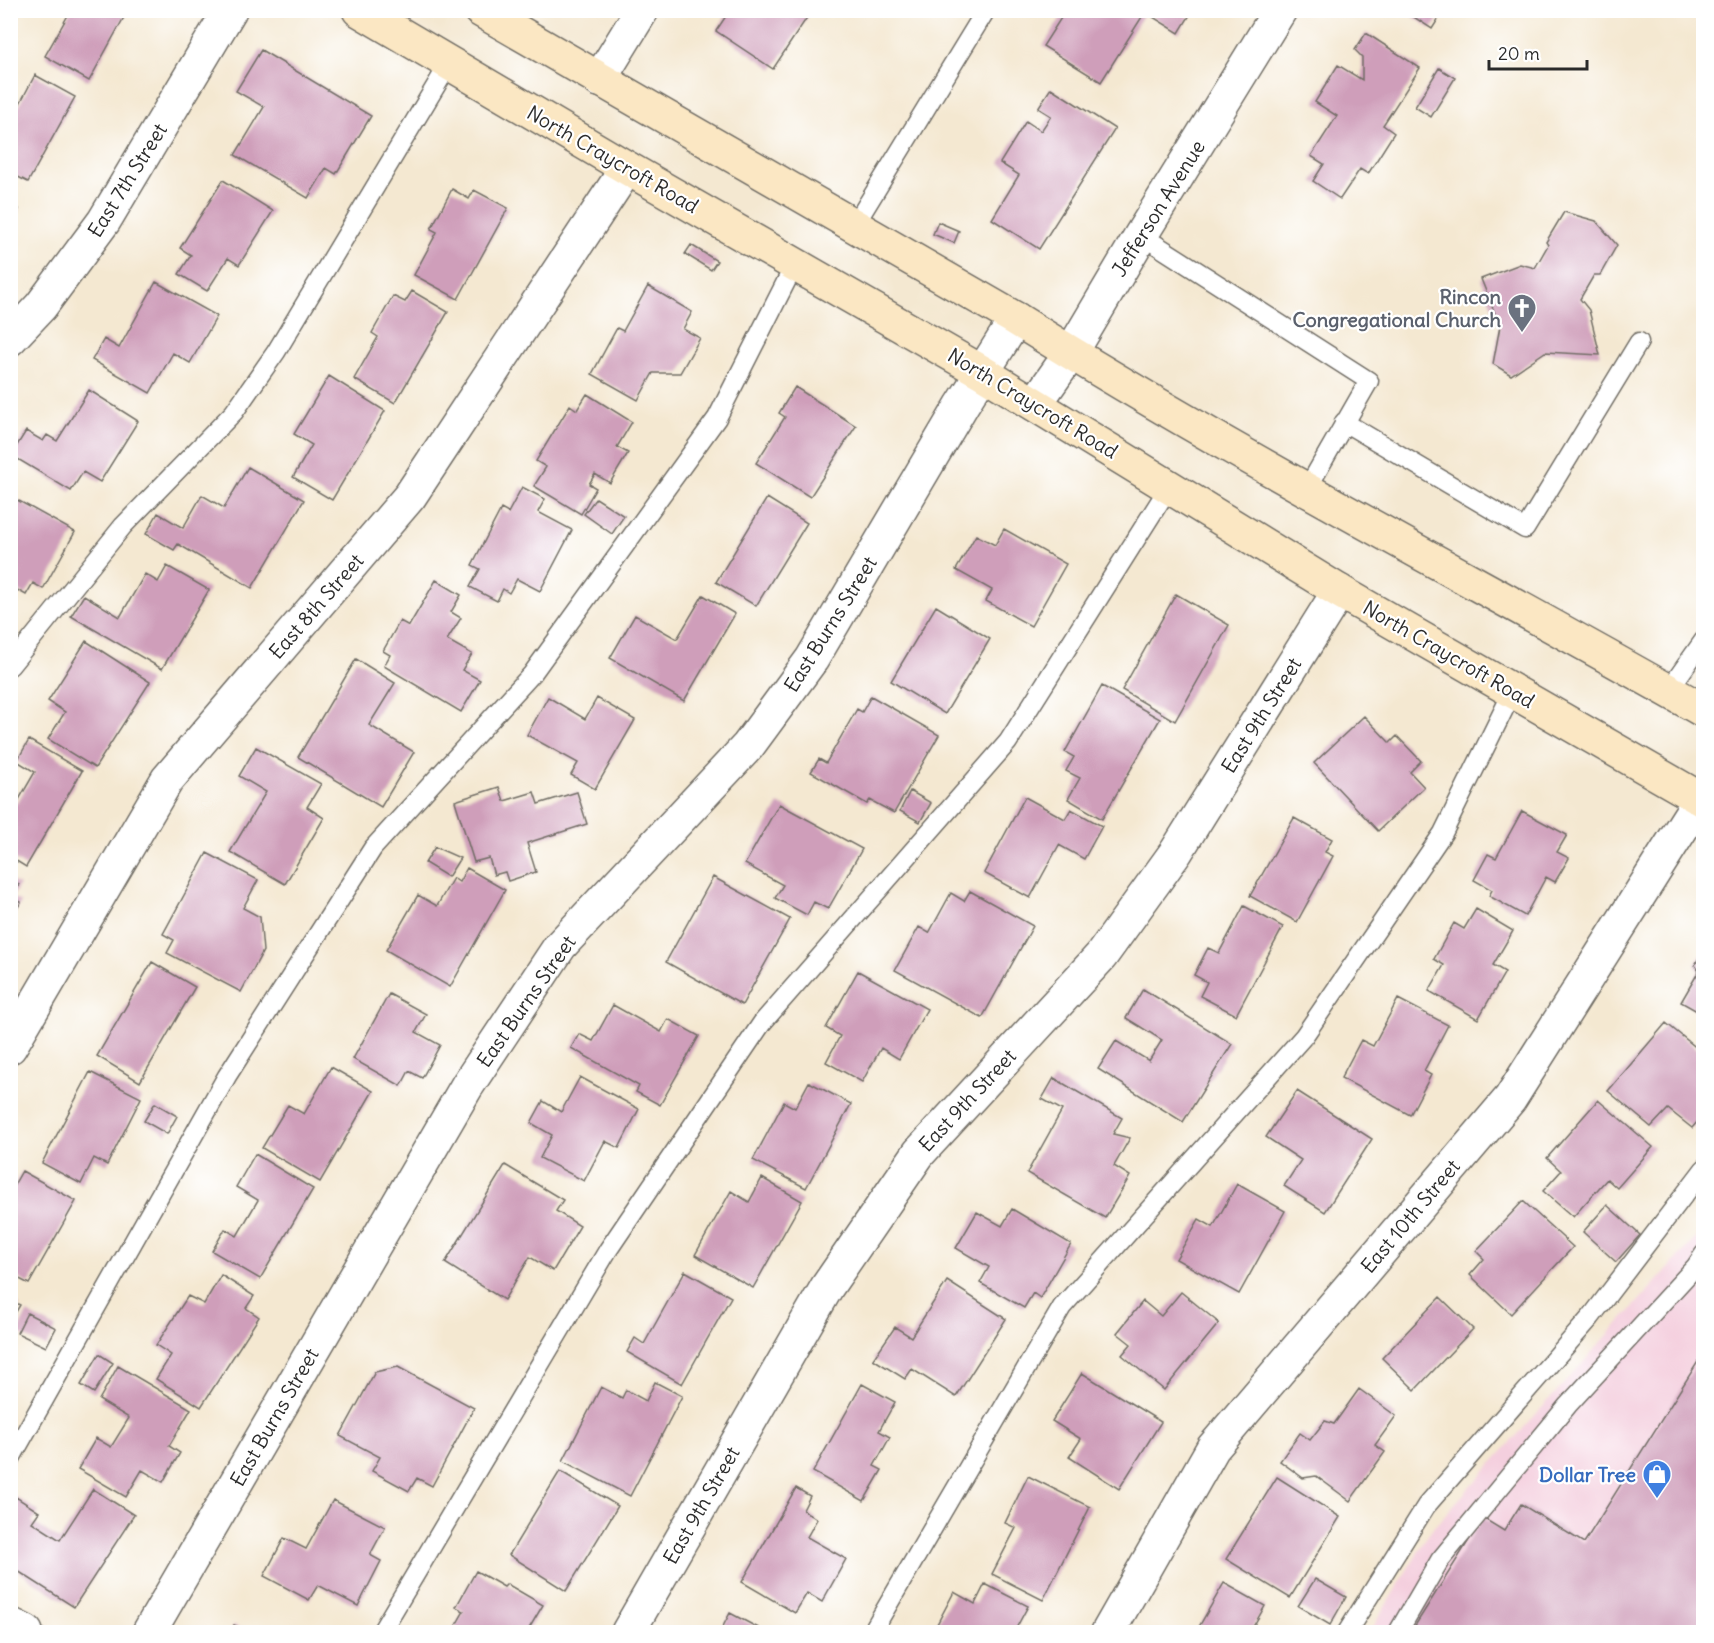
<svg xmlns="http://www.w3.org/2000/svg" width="1714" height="1643" font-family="Delius,sans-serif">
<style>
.built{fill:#f4cfde}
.building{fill:#cf9eba}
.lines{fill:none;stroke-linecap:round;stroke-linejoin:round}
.service-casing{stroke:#716d65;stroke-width:21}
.minor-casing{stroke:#716d65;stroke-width:36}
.secondary-casing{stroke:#716d65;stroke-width:36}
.service{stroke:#fff;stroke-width:18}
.minor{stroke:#fff;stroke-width:33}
.secondary{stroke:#fbe7c3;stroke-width:33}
.labels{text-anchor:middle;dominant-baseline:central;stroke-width:4.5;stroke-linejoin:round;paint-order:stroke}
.street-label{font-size:20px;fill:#2b2b2b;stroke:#fff}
.worship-label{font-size:20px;font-weight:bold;fill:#5b616d;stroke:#fff;text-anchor:end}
.shop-label{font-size:20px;font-weight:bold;fill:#366cbe;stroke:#fff;text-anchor:end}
</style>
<rect width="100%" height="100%" fill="#fff"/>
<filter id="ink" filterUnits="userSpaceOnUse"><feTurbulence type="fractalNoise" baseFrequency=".0167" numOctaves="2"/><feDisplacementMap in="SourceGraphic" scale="12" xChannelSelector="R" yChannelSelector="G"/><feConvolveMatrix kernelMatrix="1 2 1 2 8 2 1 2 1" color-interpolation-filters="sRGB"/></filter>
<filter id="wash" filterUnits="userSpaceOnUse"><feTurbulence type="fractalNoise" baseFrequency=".008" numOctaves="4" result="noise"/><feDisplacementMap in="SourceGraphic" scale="24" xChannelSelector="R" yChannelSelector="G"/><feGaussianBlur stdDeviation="1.35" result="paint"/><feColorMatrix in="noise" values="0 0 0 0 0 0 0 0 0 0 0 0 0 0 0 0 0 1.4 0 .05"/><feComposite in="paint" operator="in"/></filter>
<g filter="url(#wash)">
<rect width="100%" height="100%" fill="#f4e8d1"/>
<path class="built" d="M1703 1227V1632H1370L1431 1530 1696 1238Z"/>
<g id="blocks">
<path class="building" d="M71 10H128L89 81 45 56Z
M730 10H812L773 69 716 31Z
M1066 10H1193L1179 33 1145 12 1101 82 1043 46Z
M1403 10H1444L1432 29Z
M1366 33 1420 68 1383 125 1394 133 1368 174 1360 169 1340 199 1313 181 1324 164 1311 156 1337 116 1315 102 1338 65 1362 80V57L1355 50Z
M261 50 371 116 336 174 326 168 308 198 235 155 264 107 236 91Z
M1439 68 1455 78 1431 117 1415 107Z
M35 75 75 97 28 182 10 173V103L18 107Z
M1051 88 1115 129 1039 249 992 219 1019 175 1000 163 1026 121 1041 131 1051 116 1038 108Z
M223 180 273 211 239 265 228 258 207 291 179 274 191 255 180 248Z
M452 189 469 199 474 190 508 208 458 299 414 275 437 232 431 229Z
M10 205 19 209 10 225Z
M1564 212 1596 221 1617 245 1600 275H1594L1580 299 1589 310 1600 355 1545 352 1511 375 1493 364 1500 326 1481 279 1520 264 1535 268 1548 245 1546 242Z
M938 222 959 231 954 243 933 234Z
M691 245 717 261 711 270 685 254Z
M156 282 217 316 190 363 173 353 150 393 92 360 104 339 119 348Z
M648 286 692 312 683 329 700 338 680 373H653L638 400 592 374 617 328 623 331Z
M412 291 448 312 395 403 354 379 378 337 372 333 393 296 405 302Z
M329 376 385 411 332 500 293 477 312 445 294 434Z
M795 387 856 426 810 497 756 463 785 417 779 413Z
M89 390 138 421 100 482 83 472 71 491 11 455 26 431 43 441 47 435 57 441Z
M587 394 632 422 617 447 628 453 610 483 595 474 589 484 596 488 581 514 534 486 546 467 536 461 570 405 577 410Z
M248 467 304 500 252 588 178 544 174 550 146 534 158 513 183 528 202 495 224 508Z
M522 487 545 499 538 512 572 530 540 591 517 579 509 593 503 589 497 601 470 587 480 569 472 565 501 509 508 513Z
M10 496 75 532 43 589 33 583 26 595 10 586Z
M596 498 624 516 612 534 584 514Z
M767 498 807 523 756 606 716 582Z
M1004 529 1066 564 1031 626 986 601 992 590 956 570 976 535 995 545Z
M167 566 209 590 162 669 71 616 84 595 120 617 145 574 158 582Z
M436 580 461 595 451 612 461 618 447 640 472 654 462 670 480 680 461 712 384 666 390 655 383 651 400 621 409 626Z
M1176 594 1229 625 1175 721 1122 690Z
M703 595 735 614 684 701 610 658 635 615 677 639Z
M936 606 990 639 945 714 891 681Z
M86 641 150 682 95 768 48 739 65 712 48 701Z
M356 659 395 683 369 725 414 752 381 807 298 757Z
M1102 686 1160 719 1102 819 1068 799 1080 778 1066 771 1074 757 1065 752Z
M871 696 939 735 894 813 870 800 867 804 811 772 819 759 826 763 857 709 862 712Z
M548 697 585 719 597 698 635 720 595 789 571 775 578 763 527 735Z
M1364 716 1390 743 1397 736 1421 761 1410 772 1424 787 1378 831 1314 763Z
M29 740 82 771 26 867 10 857V803L12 800 17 803 35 772 17 761Z
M256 747 321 784 307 807 324 818 285 884 230 852 266 792 239 776Z
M499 787 504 801 534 792 538 804 577 792 587 824 527 843 536 872 508 881 505 872 494 875 489 858 474 862 455 801Z
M910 791 931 803 920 822 900 811Z
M1025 797 1065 819 1071 809 1102 826 1084 859 1059 845 1030 898 984 873Z
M779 804 862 849 828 909 814 902 807 915 775 898 783 885 745 864Z
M1522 811 1567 835 1557 852 1569 858 1555 882 1546 877 1525 916 1489 896 1492 890 1474 880 1488 854 1496 858Z
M1294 818 1332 839 1325 852 1333 856 1297 922 1250 896Z
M435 847 460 858 448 877 425 863Z
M207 853 258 880 243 908 260 917 263 951 241 992 167 953 174 940 163 934Z
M467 868 505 890 450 987 386 950 418 895 437 906 453 878 459 882Z
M713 877 790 919 742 1005 666 962Z
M10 880 19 885 12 898 21 902 10 920Z
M970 891 1033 926 982 1018 895 970 919 927 929 933 951 893 964 901Z
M1244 906 1283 927 1236 1015 1200 996 1207 982 1194 975 1208 948 1219 953Z
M1476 909 1513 931 1493 965 1505 972 1478 1019 1429 991 1444 965 1434 959 1454 923 1464 929Z
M1704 949V1015L1681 1002 1699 971 1695 965Z
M152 962 195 987 140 1082 97 1056Z
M858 971 927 1009 899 1059 881 1048 862 1082 826 1062 840 1036 826 1028Z
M1143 989 1232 1044 1183 1122 1098 1069 1116 1041 1149 1061 1162 1040 1126 1018Z
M389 994 426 1014 416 1032 440 1045 422 1078 409 1071 401 1086 353 1059Z
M1398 999 1448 1025 1424 1071 1431 1075 1410 1115 1341 1078 1361 1040 1373 1046Z
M613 1005 661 1032 668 1019 699 1036 660 1105 636 1092 639 1086 571 1048 579 1034 593 1041Z
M1666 1023 1704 1054 1698 1063 1704 1068V1114L1692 1128 1668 1109 1651 1127 1608 1091Z
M331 1067 373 1091 320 1182 262 1148 288 1105 304 1114Z
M90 1072 141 1098 107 1165 94 1158 81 1184 42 1163Z
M580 1077 639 1109 619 1148 605 1141 584 1181 540 1158 552 1135 531 1123 543 1101 561 1112Z
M1054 1078 1122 1118 1113 1134 1130 1138 1114 1166 1130 1176 1105 1218 1027 1173 1062 1110 1042 1099Z
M809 1082 851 1104 806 1188 753 1160 784 1102 795 1108Z
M1297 1091 1372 1139 1325 1212 1284 1186 1301 1160 1266 1137Z
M1598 1100 1653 1147 1617 1188 1607 1179 1573 1217 1543 1191 1561 1171 1547 1158Z
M155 1103 177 1116 167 1134 144 1121Z
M255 1154 313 1189 260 1279 212 1251 225 1229 237 1236 258 1200 236 1187Z
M505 1165 563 1200 556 1211 580 1226 553 1271 530 1257 504 1300 445 1263Z
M22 1171 76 1201 29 1284 10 1274V1192Z
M762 1178 802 1201 753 1288 695 1255 731 1191 749 1202Z
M1237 1184 1285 1211 1239 1294 1176 1259 1199 1219 1213 1227Z
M1523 1201 1573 1247 1511 1314 1470 1275 1484 1259 1476 1251Z
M1607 1205 1640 1235 1616 1262 1583 1232Z
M1012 1209 1071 1244 1040 1298 1033 1293 1024 1308 980 1283 989 1267 956 1248 977 1212 1002 1226Z
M685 1271 731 1297 682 1384 627 1352 635 1338 644 1344Z
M221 1275 254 1296 246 1308 259 1317 201 1407 156 1379 171 1355 156 1345 188 1296 204 1304Z
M947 1281 1006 1319 956 1397 912 1369 905 1379 873 1359 895 1327 911 1337Z
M1181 1292 1219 1323 1164 1390 1122 1355 1131 1344 1117 1333 1143 1301 1161 1316Z
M1440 1297 1473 1329 1415 1390 1382 1358Z
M10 1300 20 1305 10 1322Z
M27 1313 56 1328 46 1347 17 1333Z
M1704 1352V1632H1411L1483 1518 1504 1531 1521 1504 1584 1543Z
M99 1354 113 1363 94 1393 81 1385Z
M118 1366 191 1409 169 1446 180 1453 163 1482 142 1470 126 1497 78 1469 96 1438 111 1447 129 1418 99 1400Z
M398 1367 474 1408 432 1486 417 1478 409 1491 372 1471 380 1457 340 1436 375 1372Z
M1082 1373 1161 1422 1119 1489 1069 1457 1081 1439 1052 1421Z
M655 1382 682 1396 630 1496 563 1461 601 1387 622 1398 626 1390 646 1401Z
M862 1384 895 1402 879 1431 890 1437 874 1466 882 1470 864 1501 813 1472Z
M1359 1389 1396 1416 1375 1445 1385 1452 1350 1501 1316 1476 1303 1478 1280 1461 1300 1433 1310 1440 1325 1421 1334 1424Z
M560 1471 618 1506 566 1591 509 1555Z
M1028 1476 1090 1507 1043 1600 992 1574 1016 1528 1005 1523Z
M1277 1477 1340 1517 1290 1598 1226 1559Z
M796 1488 810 1496 803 1510 817 1519 807 1537 846 1559 822 1602 807 1593 795 1613 742 1582Z
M93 1489 134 1515 74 1607 10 1566V1506L16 1497 39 1512 32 1522 60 1540Z
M333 1500 385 1527 370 1555 381 1561 358 1606 318 1585 309 1600 264 1576 284 1538 306 1549Z
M476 1571 504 1587 507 1584 543 1605 527 1632H452L464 1611 456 1607Z
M1315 1579 1346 1597 1330 1625 1298 1606Z
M1224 1583 1265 1606 1250 1632H1196Z
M985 1584 1028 1606 1014 1632H938L934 1630 954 1592 975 1604Z
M730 1613 766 1632H720Z
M234 1625 249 1632H230Z"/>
</g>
</g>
<g filter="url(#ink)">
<use href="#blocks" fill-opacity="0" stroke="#716d65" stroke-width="1.5"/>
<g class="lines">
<g class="service-casing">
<path id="service" d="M854 226 986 10
M1141 235 1369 381 1307 489
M1344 422 1525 529 1639 342
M10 666 123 526 234 412 276 352 449 64
M1668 691 1704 640
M10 1460 227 1076 373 848 532 674 717 418 795 264
M381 1632 608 1250 762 1023 1008 742 1169 487
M872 1632 1062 1307 1304 1036 1443 833 1513 691
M1347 1632 1426 1506 1591 1317 1704 1169
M1398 1632 1440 1560 1568 1405 1696 1266 1704 1254"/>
</g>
<g class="minor-casing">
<path id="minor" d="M599 80 642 10
M10 339 41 306 104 221 230 10
M1035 404 1071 353 1141 235 1280 10
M10 1047 167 780 410 496 627 168
M10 1624 26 1632
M149 1632 467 1086 560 946 748 746 812 659 962 405 1016 319
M628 1632 827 1287 919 1153 1101 956 1176 852 1339 591
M1108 1632 1213 1448 1510 1099 1704 793"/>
</g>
<g class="secondary-casing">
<path id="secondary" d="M359 10 627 168 982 372 1339 591 1704 801
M480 10 1016 319C1240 459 1474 580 1704 711"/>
</g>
<use href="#service" class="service"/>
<use href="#minor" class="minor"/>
<use href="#secondary" class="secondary"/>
</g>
</g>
<defs>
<g id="church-pin" transform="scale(1.5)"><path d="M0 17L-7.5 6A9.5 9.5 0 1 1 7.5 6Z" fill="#6b7280" stroke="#fff"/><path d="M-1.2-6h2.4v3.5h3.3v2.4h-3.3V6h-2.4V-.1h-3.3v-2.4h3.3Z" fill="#fff"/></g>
<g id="shop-pin" transform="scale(1.5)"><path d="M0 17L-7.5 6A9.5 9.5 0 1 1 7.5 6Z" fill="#3f7fe0" stroke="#fff"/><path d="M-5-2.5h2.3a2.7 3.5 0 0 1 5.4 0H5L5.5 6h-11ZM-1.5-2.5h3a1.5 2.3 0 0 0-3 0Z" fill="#fff"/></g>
</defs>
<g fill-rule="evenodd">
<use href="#church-pin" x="1522" y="308"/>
<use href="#shop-pin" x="1657" y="1474"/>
</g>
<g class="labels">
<g class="street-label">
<text transform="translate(613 159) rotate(30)">North Craycroft Road</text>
<text transform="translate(127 180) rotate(-58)">East 7th Street</text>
<text transform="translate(1158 208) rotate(-58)">Jefferson Avenue</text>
<text transform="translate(1033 403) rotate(31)">North Craycroft Road</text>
<text transform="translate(316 606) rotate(-49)">East 8th Street</text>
<text transform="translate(830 624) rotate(-58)">East Burns Street</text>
<text transform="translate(1449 654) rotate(30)">North Craycroft Road</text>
<text transform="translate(1261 715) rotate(-58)">East 9th Street</text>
<text transform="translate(526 1001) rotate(-55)">East Burns Street</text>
<text transform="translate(967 1100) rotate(-47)">East 9th Street</text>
<text transform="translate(1410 1216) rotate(-50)">East 10th Street</text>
<text transform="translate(274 1417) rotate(-60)">East Burns Street</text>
<text transform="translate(701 1505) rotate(-60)">East 9th Street</text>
</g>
<g class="worship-label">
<text x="1501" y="296">Rincon<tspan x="1501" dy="23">Congregational Church</tspan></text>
</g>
<g class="shop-label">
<text x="1636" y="1474">Dollar Tree</text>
</g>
</g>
<rect width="1714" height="1643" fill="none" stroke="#fff" stroke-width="36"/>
<path d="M1489 60v9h98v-9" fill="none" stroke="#2b2b2b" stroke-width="3"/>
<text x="1498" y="60" font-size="18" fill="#2b2b2b" stroke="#ffffff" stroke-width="4.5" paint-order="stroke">20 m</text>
</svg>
